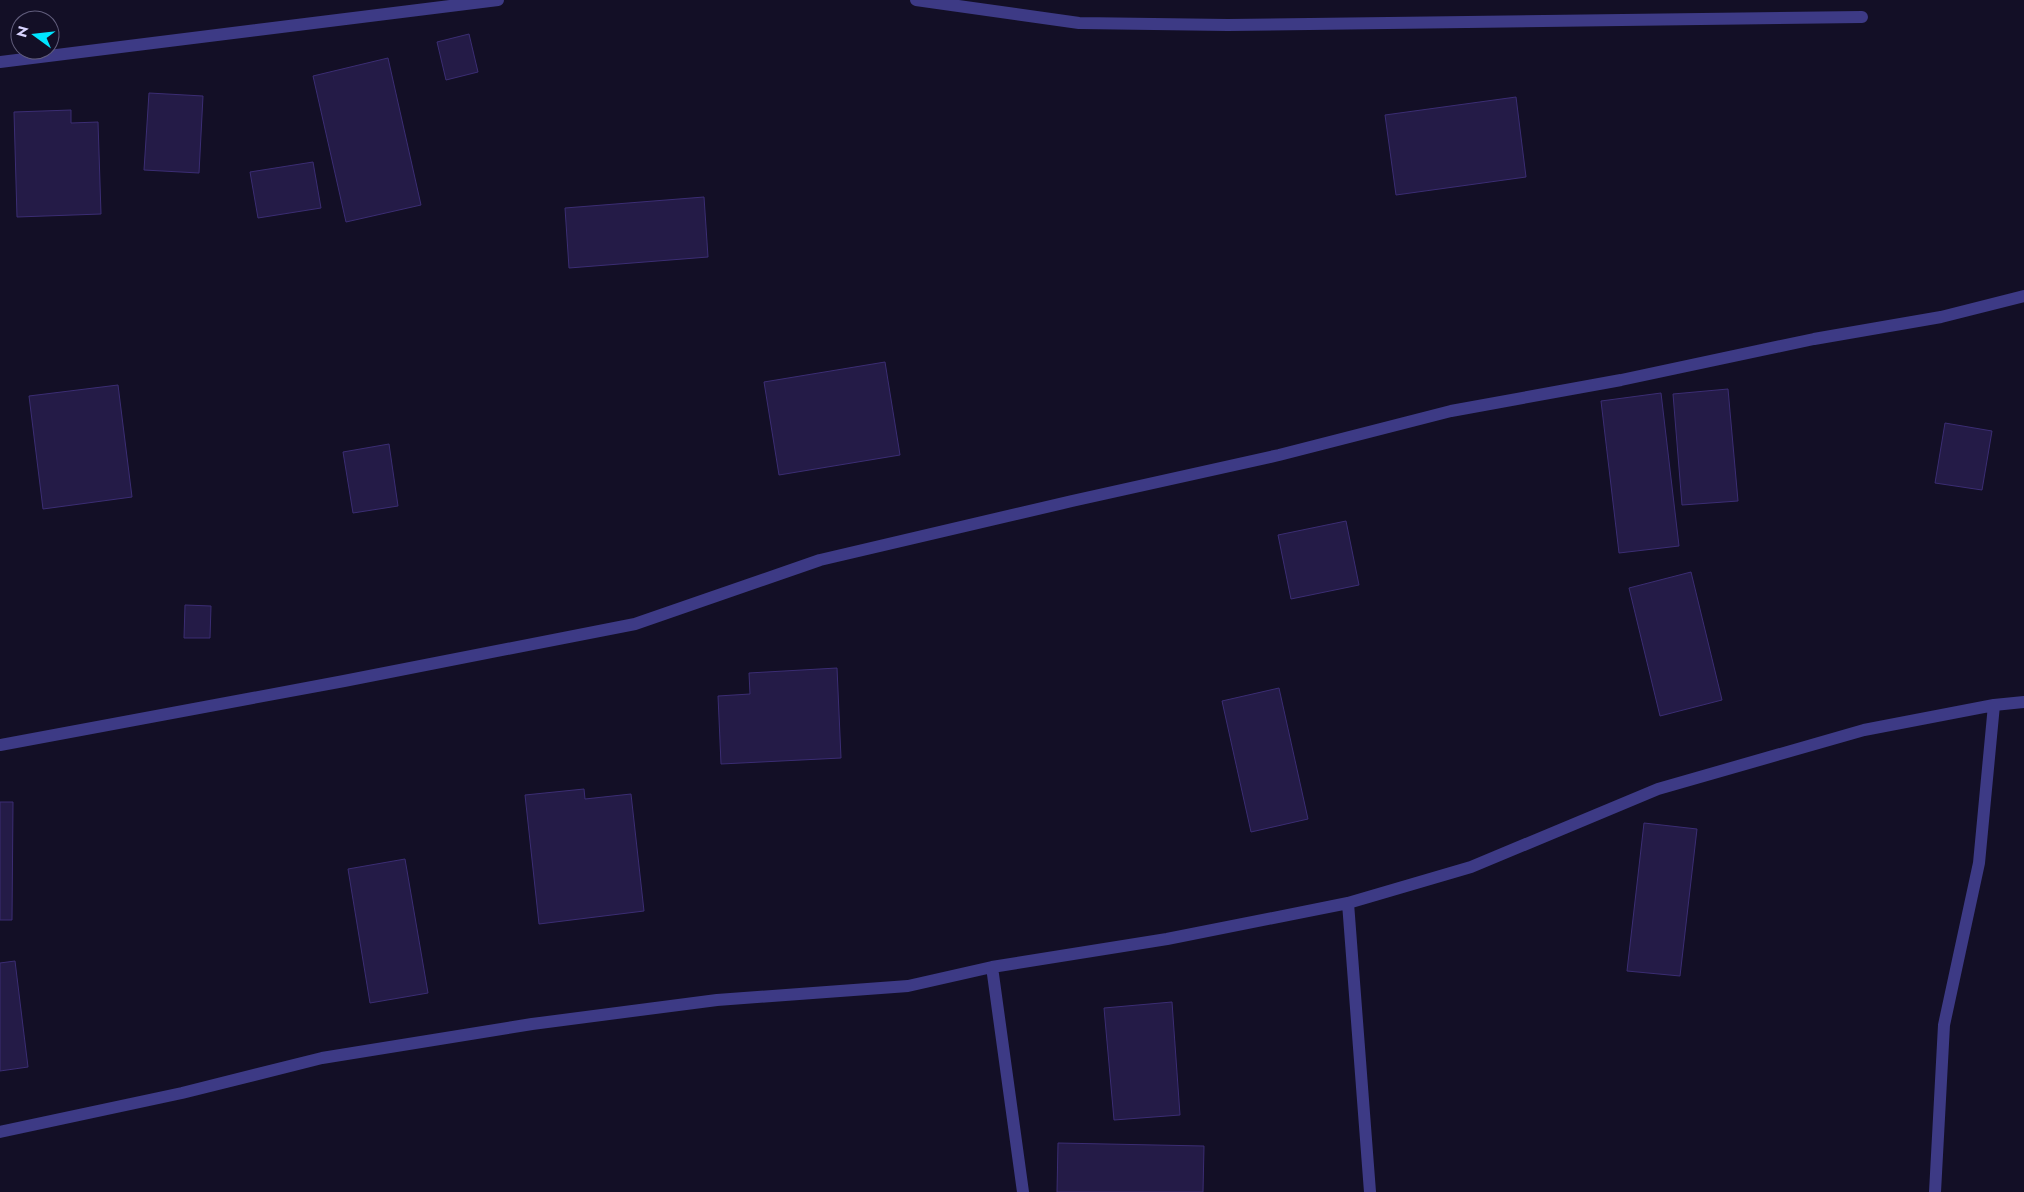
<svg xmlns="http://www.w3.org/2000/svg" width="2024" height="1192" font-family="Jost,sans-serif">
<style>
.building{fill:#241b47;stroke:#3b2d73}
.lines{fill:none;stroke-linecap:round;stroke-linejoin:round}
.minor{stroke:#3d3a85;stroke-width:12}
</style>
<rect width="100%" height="100%" fill="#130f26"/>
<path class="building" d="M469 34 478 72 446 80 437 42Z
M388 58 421 205 346 222 313 76Z
M149 93 203 96 199 173 144 170Z
M1516 97 1526 177 1396 195 1385 115Z
M71 110V123L98 122 101 214 17 217 14 112Z
M313 162 321 208 258 218 250 172Z
M704 197 708 257 569 268 565 208Z
M885 362 900 455 779 475 764 382Z
M118 385 132 497 43 509 29 396Z
M1728 389 1738 501 1682 505 1673 394Z
M1661 393 1679 546 1619 553 1601 401Z
M1945 423 1992 431 1982 490 1935 483Z
M389 444 398 506 353 513 343 452Z
M1346 521 1359 585 1291 599 1278 535Z
M1691 572 1722 700 1660 716 1629 588Z
M185 605 211 606 210 638H184Z
M837 668 841 758 721 764 718 696 750 694 749 673Z
M1279 688 1308 819 1251 832 1222 701Z
M584 789 585 799 631 794 644 911 539 924 525 795Z
M0 802H13L12 920H0Z
M1644 823 1697 829 1680 976 1627 971Z
M405 859 428 993 370 1003 348 869Z
M15 961 28 1067 0 1071V963Z
M1172 1002 1180 1115 1114 1120 1104 1008Z
M1058 1143 1204 1146 1203 1192H1057Z"/>
<g class="lines">
<path class="minor" d="M916 0 1079 23 1228 25 1862 17
M0 62 498 0
M0 745 344 681 635 624 820 560 1072 501 1279 455 1451 411 1621 380 1814 339 1941 317 2024 296
M1348 903 1370 1192
M992 967 1023 1192
M0 1132 182 1093 322 1058 532 1024 717 1000 908 986 992 967 1167 939 1348 903 1471 867 1658 789 1864 730 1994 705 2024 702
M1935 1192 1944 1025 1979 863 1994 705"/>
</g>
<g transform="translate(35 35) rotate(285)"><circle r="24" fill="#130f26" stroke="#625e7d"/>
<path d="M0-4L9 19L0 12L-9 19Z" fill="#00e5ff"/>
<text y="-8" font-size="14" font-weight="bold" text-anchor="middle" fill="#d9d4ff">N</text>
</g>
</svg>
